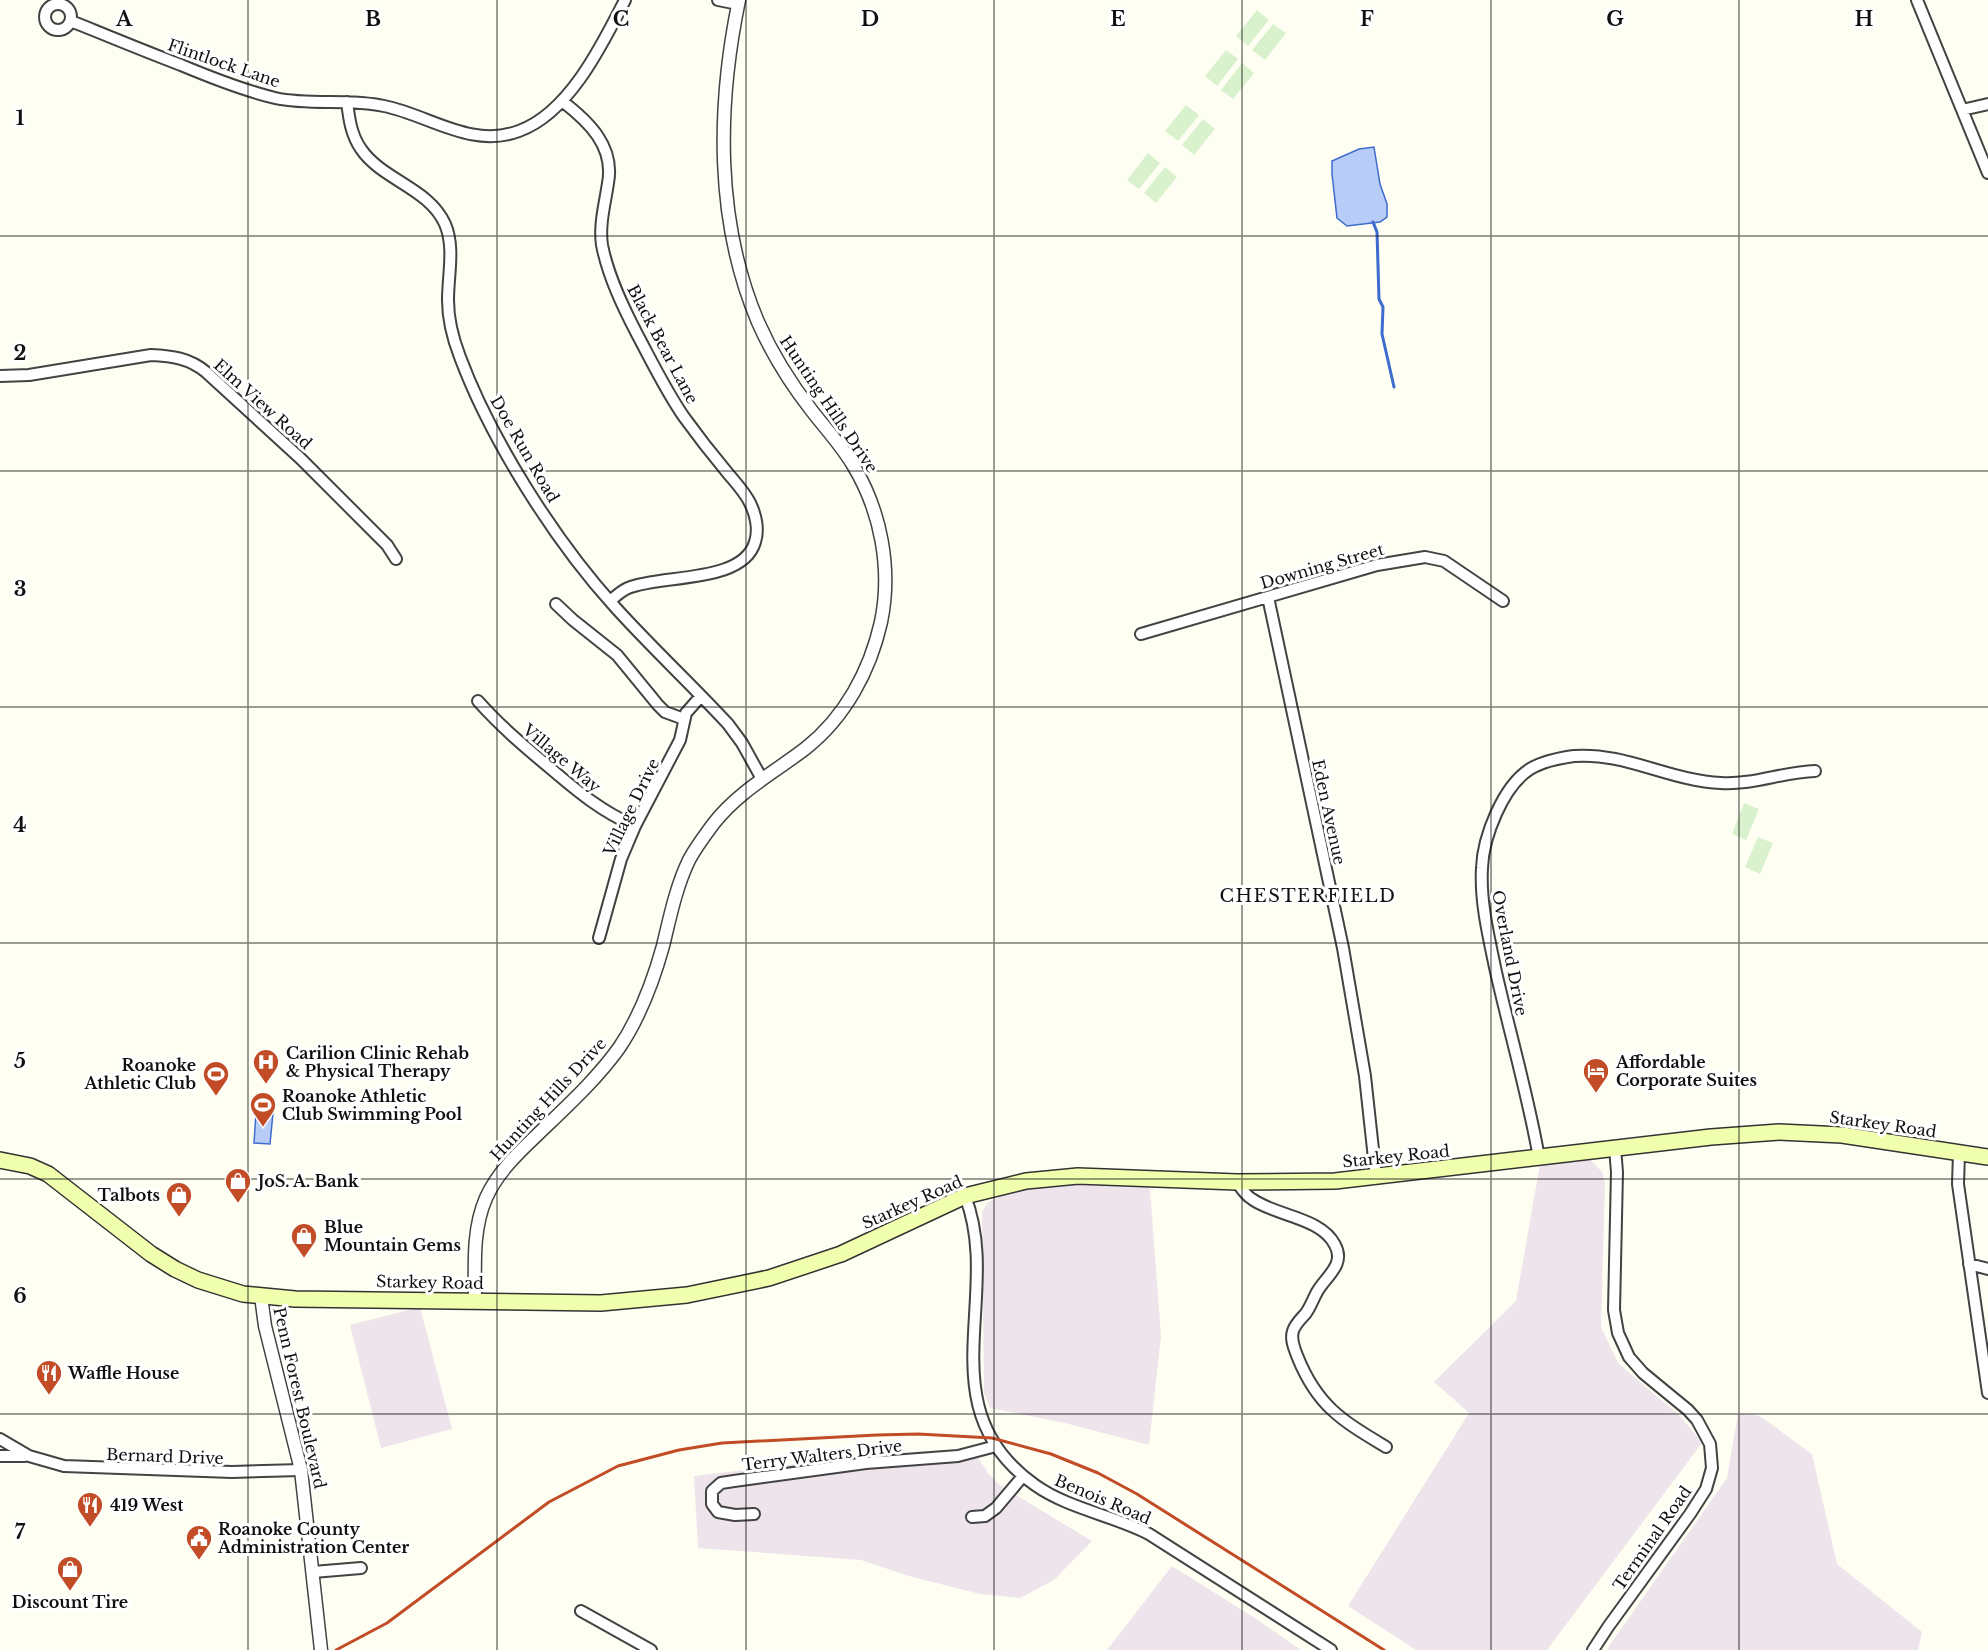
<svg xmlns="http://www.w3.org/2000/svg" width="1988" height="1650" font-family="'Libre Baskerville',serif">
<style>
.industrial{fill:#eee4ec}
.pitch{fill:#daf1cd}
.water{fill:#b7ccf6;stroke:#3e6bce;stroke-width:1.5}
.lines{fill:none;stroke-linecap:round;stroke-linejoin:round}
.stream{stroke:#3e6bce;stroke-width:3}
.minor-casing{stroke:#434343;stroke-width:14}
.tertiary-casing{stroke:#434343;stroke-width:15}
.secondary-casing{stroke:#323232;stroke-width:18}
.minor{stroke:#fff;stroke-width:10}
.tertiary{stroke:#fff;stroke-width:12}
.secondary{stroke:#f0ffae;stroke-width:15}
.rail{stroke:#c14c26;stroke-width:3}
.grid{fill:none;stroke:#101010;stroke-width:1.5;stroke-opacity:0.55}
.labels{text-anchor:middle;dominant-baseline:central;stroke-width:6;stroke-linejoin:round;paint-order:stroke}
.street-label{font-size:16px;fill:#101010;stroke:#fff}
.poi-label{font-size:16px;font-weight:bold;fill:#101010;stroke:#fff;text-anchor:start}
.neighbourhood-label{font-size:18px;letter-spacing:1.5px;fill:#101010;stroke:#fff}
.grid-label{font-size:20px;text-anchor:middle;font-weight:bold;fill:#101010;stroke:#fff;stroke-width:6;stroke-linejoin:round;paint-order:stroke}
</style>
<rect width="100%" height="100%" fill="#fefff2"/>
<path class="industrial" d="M1590 1159 1602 1172 1605 1183 1601 1327 1618 1363 1681 1417 1702 1443 1547 1650H1416L1348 1606 1469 1413 1434 1382 1516 1301 1540 1164Z
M1137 1183 1150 1189 1161 1336 1149 1445 1065 1423 990 1408 984 1393 982 1212 988 1202 1011 1192 1055 1185Z
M420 1307 452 1429 381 1448 350 1325Z
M1738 1413 1760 1416 1812 1454 1837 1564 1922 1632 1918 1650H1608L1609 1646 1727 1478Z
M972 1448 988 1473 1001 1486 1092 1541 1054 1580 1020 1598 980 1594 909 1576 861 1560 698 1548 694 1476 870 1455Z
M1172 1566 1255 1618 1301 1650H1107Z"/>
<path class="pitch" d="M1257 10 1269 20 1248 46 1236 36Z
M1273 24 1286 33 1265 60 1252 50Z
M1226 50 1238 59 1217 86 1205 76Z
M1242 63 1254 73 1233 99 1221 90Z
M1186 105 1199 115 1178 141 1165 131Z
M1203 119 1215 129 1194 155 1182 145Z
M1148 153 1160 163 1139 189 1127 180Z
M1165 167 1177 177 1156 203 1144 193Z
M1744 803 1759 809 1746 840 1732 834Z
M1758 837 1773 843 1760 874 1745 867Z"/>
<path class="water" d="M1374 147 1380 184 1387 204V217L1380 222 1347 226 1337 218 1332 174V161L1359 149Z
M256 1112 273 1113 270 1144 254 1143Z"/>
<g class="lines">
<path class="stream" d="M1373 222 1377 232 1379 299 1383 307 1382 334 1394 387"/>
<g class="minor-casing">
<path id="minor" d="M718 0 738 4
M1917 0 1988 173
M45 17a13 13 0 1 1 26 0a13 13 0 1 1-26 0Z
M71 21C108 36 144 51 181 65 212 78 242 90 275 98 311 106 348 98 384 106 429 115 471 149 519 131 569 113 602 45 625 0
M562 101C588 121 615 146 608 183 605 204 599 224 602 245 608 276 623 307 637 334 652 362 666 391 684 417 697 435 711 453 726 471 734 481 744 491 750 503 756 515 759 530 755 542 743 584 661 574 628 588 621 591 616 596 610 601
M347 102C349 118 351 135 361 149 382 180 429 188 445 224 455 247 448 275 448 300 448 320 453 339 460 357 491 440 555 541 615 607 651 647 691 684 728 724L742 743 762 779
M1962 110 1988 104
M0 376 29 375 151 355C172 356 189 358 206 372L300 458 387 545 396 559
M1268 597 1343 948 1365 1076 1376 1177
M556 604 573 620 617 655 658 705 665 712 684 719
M1141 634 1377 565 1425 557 1444 561 1503 601
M478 701C500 726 525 747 550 768 577 791 602 812 635 826
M599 938 621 859 635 826 680 740 686 713 701 696
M1959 1153 1958 1184 1988 1393
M1539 1158C1528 1095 1510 1034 1496 972 1489 938 1480 903 1482 868 1483 837 1503 786 1530 769 1543 761 1559 758 1574 756 1625 752 1670 781 1721 783 1753 785 1783 772 1815 771
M1237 1182C1241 1188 1245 1195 1252 1199 1275 1216 1321 1217 1335 1245 1346 1265 1325 1277 1317 1292 1313 1299 1311 1306 1306 1313 1301 1319 1295 1324 1293 1331 1290 1340 1295 1350 1298 1358 1318 1407 1343 1421 1386 1447
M965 1196C1004 1295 925 1407 1035 1485 1069 1509 1112 1515 1149 1534L1331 1650
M1969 1264 1988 1269
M0 1439 29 1456 64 1466 232 1472 301 1470
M0 1456H25
M754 1514 735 1515 718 1512 712 1504V1491L721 1483 734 1481 866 1463 958 1456 996 1446
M972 1517 985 1516 996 1508 1023 1476
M313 1572 361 1568
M581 1611 651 1650
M1593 1650 1608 1627 1690 1514 1706 1489 1712 1468 1710 1444 1697 1420 1688 1410 1643 1373 1629 1357 1618 1333 1614 1310 1617 1172 1615 1148"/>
</g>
<g class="tertiary-casing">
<path id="tertiary" d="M261 1296 265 1326 301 1470 321 1650
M475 1301C475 1266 472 1230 486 1198 497 1173 518 1153 537 1135 566 1107 596 1080 619 1048 640 1017 653 982 663 946 670 917 676 887 689 860 696 847 705 835 714 823 739 791 775 772 806 748 845 717 870 671 881 622 892 569 881 511 853 465 841 445 826 429 812 411 791 384 772 354 758 322 715 221 717 106 739 0"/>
</g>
<g class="secondary-casing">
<path id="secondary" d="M0 1160 30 1166 48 1174 151 1254 175 1269 198 1280 243 1294 295 1299 601 1303 687 1295 769 1278 841 1254 965 1196 1026 1181 1078 1176 1237 1182 1335 1181 1711 1137 1779 1132 1842 1135 1988 1157"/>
</g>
<use href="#minor" class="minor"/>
<use href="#tertiary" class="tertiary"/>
<use href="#secondary" class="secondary"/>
<path class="rail" d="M336 1650 387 1623 549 1502 618 1466 679 1450 722 1443 877 1435 918 1434 992 1438 1051 1454 1098 1473 1137 1494 1384 1650"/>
</g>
<path class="grid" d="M248 0V1650M497 0V1650M746 0V1650M994 0V1650M1242 0V1650M1491 0V1650M1739 0V1650M0 236H1988M0 471H1988M0 707H1988M0 943H1988M0 1179H1988M0 1414H1988"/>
<defs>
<g id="hospital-pin" transform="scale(1.35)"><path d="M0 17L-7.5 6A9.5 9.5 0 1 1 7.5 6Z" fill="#c14c26" stroke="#fff"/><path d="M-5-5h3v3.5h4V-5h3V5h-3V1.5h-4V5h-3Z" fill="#fff"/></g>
<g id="hotel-pin" transform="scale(1.35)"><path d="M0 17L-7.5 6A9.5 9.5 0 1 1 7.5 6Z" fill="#c14c26" stroke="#fff"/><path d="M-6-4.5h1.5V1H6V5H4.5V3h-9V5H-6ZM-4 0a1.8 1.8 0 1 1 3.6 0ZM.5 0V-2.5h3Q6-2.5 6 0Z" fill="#fff"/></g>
<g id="stadium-pin" transform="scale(1.35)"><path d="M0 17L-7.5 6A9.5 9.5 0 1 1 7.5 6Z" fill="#c14c26" stroke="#fff"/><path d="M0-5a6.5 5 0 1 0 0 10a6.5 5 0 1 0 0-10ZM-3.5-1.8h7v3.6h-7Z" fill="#fff"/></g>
<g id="shop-pin" transform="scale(1.35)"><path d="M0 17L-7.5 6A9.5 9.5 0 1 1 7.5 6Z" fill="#c14c26" stroke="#fff"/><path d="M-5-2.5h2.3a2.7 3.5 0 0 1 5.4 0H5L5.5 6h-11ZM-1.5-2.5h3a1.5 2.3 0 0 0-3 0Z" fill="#fff"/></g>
<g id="restaurant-pin" transform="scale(1.35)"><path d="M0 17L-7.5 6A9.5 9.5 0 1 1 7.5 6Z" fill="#c14c26" stroke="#fff"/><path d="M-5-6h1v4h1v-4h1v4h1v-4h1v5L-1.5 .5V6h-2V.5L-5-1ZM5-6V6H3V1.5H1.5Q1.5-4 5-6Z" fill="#fff"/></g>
<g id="civic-pin" transform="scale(1.35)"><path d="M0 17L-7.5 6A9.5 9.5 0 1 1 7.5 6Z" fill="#c14c26" stroke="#fff"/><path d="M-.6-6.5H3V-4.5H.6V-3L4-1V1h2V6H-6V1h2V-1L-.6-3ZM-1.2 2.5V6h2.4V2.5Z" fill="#fff"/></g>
</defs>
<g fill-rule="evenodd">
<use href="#hospital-pin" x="266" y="1062"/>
<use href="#hotel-pin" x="1596" y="1071"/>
<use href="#stadium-pin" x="216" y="1074"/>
<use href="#stadium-pin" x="263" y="1105"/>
<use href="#shop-pin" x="238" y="1181"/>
<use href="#shop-pin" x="179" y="1195"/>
<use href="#shop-pin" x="304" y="1236"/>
<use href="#restaurant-pin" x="49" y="1373"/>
<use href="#restaurant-pin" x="90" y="1505"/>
<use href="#civic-pin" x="199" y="1538"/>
<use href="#shop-pin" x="70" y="1569"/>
</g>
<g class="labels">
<g class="street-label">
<text transform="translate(224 63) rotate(19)">Flintlock Lane</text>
<text transform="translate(663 344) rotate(62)">Black Bear Lane</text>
<text transform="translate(263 404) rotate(42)">Elm View Road</text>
<text transform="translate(829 404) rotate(56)">Hunting Hills Drive</text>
<text transform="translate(525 449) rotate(60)">Doe Run Road</text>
<text transform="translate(1322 566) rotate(-16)">Downing Street</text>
<text transform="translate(562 758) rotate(40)">Village Way</text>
<text transform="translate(631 807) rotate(-64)">Village Drive</text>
<text transform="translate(1329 812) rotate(78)">Eden Avenue</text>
<text transform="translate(1510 953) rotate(79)">Overland Drive</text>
<text transform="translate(548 1099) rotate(-47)">Hunting Hills Drive</text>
<text transform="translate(1883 1124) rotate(8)">Starkey Road</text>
<text transform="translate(1396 1156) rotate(-6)">Starkey Road</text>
<text transform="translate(912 1202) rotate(-24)">Starkey Road</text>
<text transform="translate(430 1282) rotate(1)">Starkey Road</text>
<text transform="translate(300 1398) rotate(77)">Penn Forest Boulevard</text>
<text transform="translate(822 1455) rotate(-7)">Terry Walters Drive</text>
<text transform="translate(165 1456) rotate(2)">Bernard Drive</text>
<text transform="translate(1103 1499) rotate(23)">Benois Road</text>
<text transform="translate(1652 1538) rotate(-55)">Terminal Road</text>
</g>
<g class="poi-label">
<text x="286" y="1053">Carilion Clinic Rehab<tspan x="286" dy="18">&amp; Physical Therapy</tspan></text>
<text x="1616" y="1062">Affordable<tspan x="1616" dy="18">Corporate Suites</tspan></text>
<text x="196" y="1065" text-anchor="end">Roanoke<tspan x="196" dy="18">Athletic Club</tspan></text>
<text x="282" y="1096">Roanoke Athletic<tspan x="282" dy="18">Club Swimming Pool</tspan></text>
<text x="258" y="1181">JoS. A. Bank</text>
<text x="160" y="1195" text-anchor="end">Talbots</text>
<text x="324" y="1227">Blue<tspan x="324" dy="18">Mountain Gems</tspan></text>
<text x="68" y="1373">Waffle House</text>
<text x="110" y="1505">419 West</text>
<text x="218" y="1529">Roanoke County<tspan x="218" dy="18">Administration Center</tspan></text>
<text x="70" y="1602" text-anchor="middle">Discount Tire</text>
</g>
<g class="neighbourhood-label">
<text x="1308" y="896">CHESTERFIELD</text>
</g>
</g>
<g class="grid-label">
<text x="124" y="26">A</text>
<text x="373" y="26">B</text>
<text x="621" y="26">C</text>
<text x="870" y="26">D</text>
<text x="1118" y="26">E</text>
<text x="1367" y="26">F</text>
<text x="1615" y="26">G</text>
<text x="1864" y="26">H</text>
<text x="20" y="125">1</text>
<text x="20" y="360">2</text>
<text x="20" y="596">3</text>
<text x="20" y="832">4</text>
<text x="20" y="1068">5</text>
<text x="20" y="1303">6</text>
<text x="20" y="1539">7</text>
</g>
</svg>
